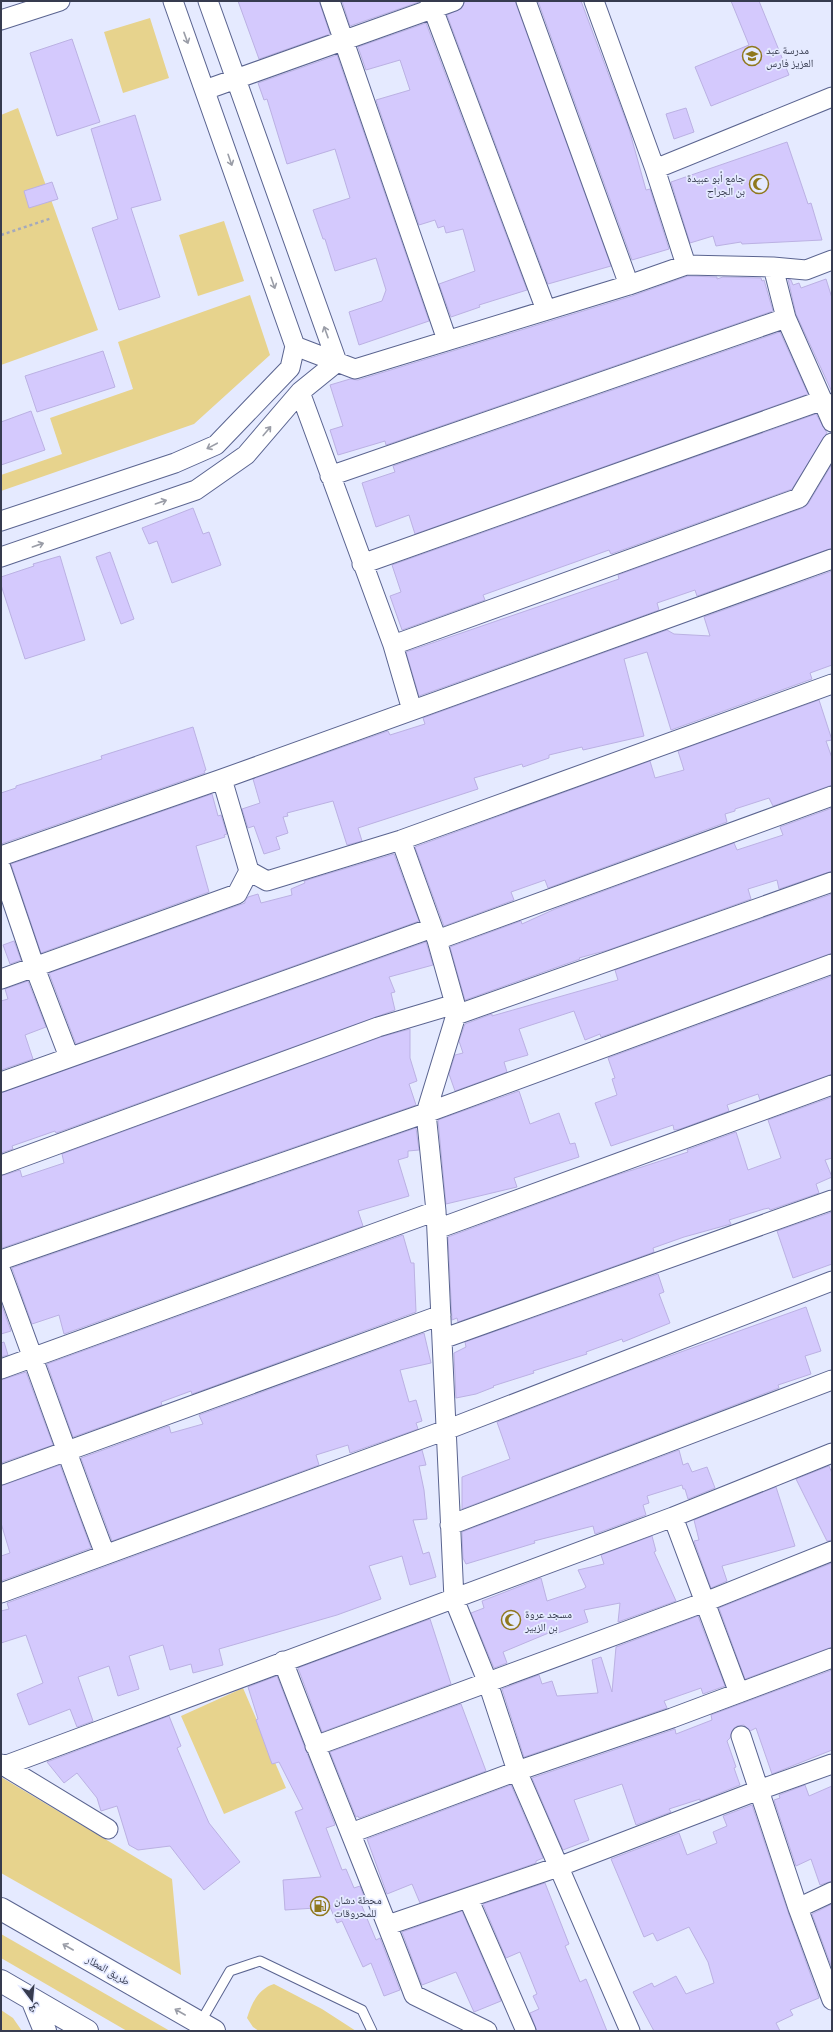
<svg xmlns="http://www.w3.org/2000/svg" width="833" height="2032" font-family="'Titillium Web','Noto Naskh Arabic',sans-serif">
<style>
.green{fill:#e7d38d}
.building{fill:#d4c9fd;stroke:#bbb1e3}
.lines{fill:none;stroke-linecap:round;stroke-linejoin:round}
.service-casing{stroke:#5a6490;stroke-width:11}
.minor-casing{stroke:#5a6490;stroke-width:21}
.trunk-casing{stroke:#5a6490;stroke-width:24}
.path{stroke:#a4a9bd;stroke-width:2.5;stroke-dasharray:3 3;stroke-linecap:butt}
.service{stroke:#fff;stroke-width:9}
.minor{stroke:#fff;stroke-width:19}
.trunk{stroke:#fff;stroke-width:22}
.oneway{stroke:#9a9da7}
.labels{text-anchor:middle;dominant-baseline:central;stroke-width:3.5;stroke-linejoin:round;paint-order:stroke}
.poi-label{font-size:11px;fill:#363b4f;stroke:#e5eaff;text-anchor:start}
.street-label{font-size:11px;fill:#363b4f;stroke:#e5eaff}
</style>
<rect width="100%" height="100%" fill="#e5eaff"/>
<path class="green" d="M150 18 169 78 123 93 104 32Z
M18 108 98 330 1 365V115Z
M224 221 244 281 198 296 179 235Z
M250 295 270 355 194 424 1 491V475L62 454 50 418 133 389 118 342Z
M243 1688 286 1788 224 1814 181 1716Z
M1 1777 172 1879 181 1975 1 1873Z
M1 1934 170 2031H127L1 1958Z
M274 1984 322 2009 356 2031H259L253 2027 247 2018C252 2003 258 1989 274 1984Z
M1 2010 13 2018 22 2031H1Z"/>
<path class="building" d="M238 1H319L330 34 259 59Z
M342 1H419V2L350 26Z
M465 1H515L611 266 548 284 447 15 462 8Z
M538 1H581L629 129 646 190 650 189 669 249 632 260Z
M731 1H759L789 75 711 106 695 67 749 45Z
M426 23 527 290 479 305 480 307 451 317 439 284 475 271 463 229 446 233 444 226 438 228 435 220 419 225 376 100 410 90 400 60 366 70 358 47Z
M72 39 100 122 57 136 30 53Z
M337 55 429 321 359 345 349 312 382 301 386 290 376 258 335 271 325 239H323L313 210 350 198 335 149 287 164 267 99 264 100 258 83Z
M686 108 694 132 674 139 666 114Z
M135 115 161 200 131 208 160 297 119 310 92 228 118 219 91 129Z
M787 142 808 204 811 203 822 240 742 244 741 242 716 246 713 236 690 243 671 182Z
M52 182 58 199 29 208 24 191Z
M688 276 717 277V279L723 277 761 278 762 281 764 280 773 311 386 445 385 441 338 455 330 430 343 426 330 385 350 379 358 380 632 296Z
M788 279 791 280 793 285 799 283 801 288 826 279 832 298V392L796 314Z
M780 332 808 394 415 534 409 515 376 527 362 483 395 472 393 466Z
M103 351 115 387 37 412 25 376Z
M31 411 45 450 1 465V422Z
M816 414 827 433 792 489 611 554 609 550 483 595 485 600 402 630 390 596 401 592 392 565Z
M832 464V548L697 596 695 590 657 603 659 610 419 696 406 652 619 579 618 575 803 508 808 504Z
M193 508 203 534 209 532 221 565 172 583 157 541 149 544 142 528Z
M110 552 134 619 121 624 96 557Z
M60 556 85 640 25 659 1 585V577L34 566 33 564Z
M832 571V665L810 673 812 679 671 730 647 652 624 659 644 736 583 750 582 747 549 755V758L523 767 522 764 474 778 478 789 358 828 362 841 347 845 333 801 287 813 288 816 283 817 288 833 276 837 280 849 264 854 254 826 248 828 242 809 260 803 253 779 388 731 390 735 425 724 423 718 667 630 674 634 710 636 704 617Z
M819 700 832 740 826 741 832 758V785L773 806 769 798 735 809V811L725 814 727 822 548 888 545 880 511 892 514 900 444 926 415 847 650 761 655 778 684 770 678 751Z
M193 727 206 770 204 771 205 773 1 844V793L16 788V786L102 759 101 756Z
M212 794 218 816 221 815 227 834 224 835 225 837 196 846 209 892 41 953 11 864Z
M832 808V871L779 889 777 880 748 889 751 899 608 950 579 958 580 959 465 1000 450 947 521 921 522 924 555 909 734 843 737 850 783 835 780 827Z
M394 854 419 921 76 1044 49 973 245 903V901L248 897 258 894 261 903 292 895 291 889 305 883 304 881Z
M832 894V953L601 1037 600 1034 585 1040 574 1011 519 1029 528 1055 504 1062 507 1072 455 1091 449 1074 455 1055 463 1053 459 1041 465 1024 492 1014V1016L618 980 615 970Z
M14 941 21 960 10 964 3 945Z
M426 942 433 965 389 977 395 992 391 993 395 1010 56 1133 55 1131 12 1146 13 1149 1 1153V1093Z
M832 976V1074L760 1100 758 1094 727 1105 729 1111 680 1129 674 1130 673 1125 611 1146 595 1103 617 1095 612 1079 615 1078 608 1058Z
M28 981 46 1027 25 1035 33 1059 1 1070V1001L8 999 5 989Z
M410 1029V1058L417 1081 409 1084 416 1105 2 1248 1 1176 20 1170 22 1177 64 1163 62 1154 381 1037Z
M519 1091 530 1124 559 1113 570 1144 575 1143 579 1157 514 1178 517 1187 446 1204 438 1120Z
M832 1097V1158L825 1160 832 1177 816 1184 819 1193 770 1210 769 1208 764 1209 729 1220 731 1224 684 1237 653 1248 654 1252 458 1322 457 1318 452 1320 448 1237 614 1176 688 1152 687 1150 736 1132 748 1170 781 1158 768 1120Z
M416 1128 419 1150 408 1151V1157L398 1160 409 1196 358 1211 363 1226 64 1334 59 1315 32 1324 12 1268Z
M832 1212V1264L793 1278 777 1231Z
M403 1235 411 1263H414L416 1312 192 1394 191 1391 161 1402 162 1405 73 1437 47 1364Z
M658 1274 664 1292 659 1294 670 1323 623 1342 622 1339 586 1352 587 1354 533 1371 534 1373 493 1386 494 1387 476 1394 456 1398 454 1353 466 1347 465 1342Z
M1 1303 11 1331 1 1334Z
M806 1307 821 1351 805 1356 811 1374 778 1385 779 1388 462 1509V1477L510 1459 497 1422 639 1367Z
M424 1333 431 1363 400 1370 409 1402 416 1400 422 1421 416 1423 418 1429 350 1453 348 1445 316 1455 319 1465 112 1541 81 1458 169 1426 171 1433 203 1424 199 1415Z
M4 1342 8 1355 1 1357V1343Z
M26 1372 53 1445 1 1463V1380Z
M422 1450 426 1465 419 1466 424 1490 427 1519 413 1520 423 1554 429 1552 436 1577 410 1585 402 1556 369 1566 381 1599 337 1615 219 1649 223 1665 193 1673 191 1664 170 1670 163 1645 129 1656 139 1689 118 1696 109 1666 78 1677 93 1721 77 1727 70 1709 29 1725 17 1694 43 1683 26 1635 1 1643V1611L9 1609 7 1603Z
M679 1450 683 1465 688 1463 692 1472 707 1467 715 1488 688 1499 685 1489H683L682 1485 647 1496 649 1503 643 1505 646 1515 595 1534 593 1526 534 1541 535 1543 466 1564 463 1558 462 1532Z
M60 1465 91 1548 1 1581V1556L10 1553 1 1523V1486Z
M829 1466 832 1473V1540L827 1541 796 1479Z
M776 1487 795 1546 722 1566 727 1581 711 1588 694 1541 699 1540 694 1520Z
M652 1536 656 1551 654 1552 676 1601 618 1622 620 1603 584 1610 588 1622 552 1635 551 1632 503 1652 507 1663 494 1668 471 1613 484 1608 482 1601 541 1578 547 1601 583 1589 586 1587 578 1570 604 1564 601 1555Z
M832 1563V1647L745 1679 719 1608Z
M698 1616 725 1686 703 1694 701 1688 664 1701 667 1708 524 1757 502 1689 539 1675 542 1684 552 1681 557 1696 598 1693 592 1660 601 1657 612 1692 616 1647Z
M430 1619 451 1684 322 1732 298 1668Z
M832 1670V1750L772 1774 756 1728 750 1731 744 1725 737 1726 733 1729 730 1738 727 1741 736 1767 734 1768 740 1785 700 1801V1799L669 1809 671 1812 636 1825 622 1784 574 1800 589 1840 563 1850 532 1778 675 1729 676 1734 712 1720 711 1715Z
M277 1676 335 1825 326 1828 342 1870 346 1869 354 1888 360 1886 366 1902 361 1904 376 1940 380 1938 400 1990 384 1996 371 1963 363 1967 342 1921 337 1923 330 1907 285 1910 283 1880 321 1877 295 1812 303 1809 279 1762 272 1764 256 1720 258 1719 248 1687Z
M461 1704 486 1771 359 1818 358 1816 356 1817 330 1752Z
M169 1716 181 1746 177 1748 205 1814 209 1823 240 1862 204 1890 170 1846 138 1850 129 1845 117 1806 101 1811 97 1798 77 1773 64 1783 47 1762Z
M511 1785 543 1858 536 1861V1863L420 1903 412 1884 387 1894 367 1839Z
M805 1785 809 1796 832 1786V1881L820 1885 811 1859 796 1866 774 1800 780 1798 779 1795Z
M752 1805 788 1912 819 1998 790 2010 793 2015 776 2023 780 2031H654L633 1992 652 1983 654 1987 676 1976 686 1994 714 1983 708 1962 689 1927 657 1941 653 1933 644 1937 611 1859 679 1833 687 1855 717 1843 713 1832 727 1826 723 1816Z
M545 1883 569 1944 565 1946 580 1982 586 1979 607 2031H537L530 2013 539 2009 533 1996 537 1994 520 1952 506 1958 483 1904Z
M832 1904V1968L812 1914Z
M462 1911 501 2001 474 2012 456 1972 422 1985 402 1932Z"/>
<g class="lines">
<g class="service-casing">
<path id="service" d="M200 2023 230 1971 260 1961 362 2010 372 2031"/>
</g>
<g class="minor-casing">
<path id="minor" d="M330 1 447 340
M430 1 546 310
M526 1 629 285
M594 1 655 169 686 265
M1 20 60 1
M205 90 454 1
M655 169 832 97
M773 267 786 318 832 422
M295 346 355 369 629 285 686 265 773 267 806 270 832 260
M300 392 393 645 412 710
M330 476 786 318
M1 521 175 463 216 445 290 368 295 346 173 1
M1 557 196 490 246 455 300 392 337 362 208 1
M362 564 823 400
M393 645 799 498 832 443
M222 779 249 871
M401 840 437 940 455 1004 456 1015 426 1113 436 1211 454 1599 488 1683 517 1771 630 2031
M1 856 222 779 832 559
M1 868 35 968 69 1057
M437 940 832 796
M1 979 237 894 249 871 267 881 401 840 832 684
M456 1015 832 882
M1 1082 432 928
M1 1165 378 1027 455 1004
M437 1229 832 1085
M1 1260 426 1113 832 964
M1 1271C36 1365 69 1460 105 1554
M442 1339 832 1200
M1 1369 436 1211
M1 1475 441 1315
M673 1517 739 1693
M450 1525 832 1380
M1 1593 446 1430 832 1281
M283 1661C325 1773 372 1883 414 1995L487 2031
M741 1736 798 1908 832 2000
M315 1746 705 1602 832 1551
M1 1764 108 1829
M4 1766 673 1517 832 1453
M351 1833 517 1771 672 1718 832 1658
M468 1898 526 2031
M798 1908 832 1892
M388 1925 558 1867 759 1790 832 1764"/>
</g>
<g class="trunk-casing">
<path id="trunk" d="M1 1909 214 2031
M1 1981 87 2031
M32 1999 45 2031"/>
</g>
<path class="path" d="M1 235 52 218"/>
<use href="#service" class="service"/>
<use href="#minor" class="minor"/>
<use href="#trunk" class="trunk"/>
</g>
<defs><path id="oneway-shaft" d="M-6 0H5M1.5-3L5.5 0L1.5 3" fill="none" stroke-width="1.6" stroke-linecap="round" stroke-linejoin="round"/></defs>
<g class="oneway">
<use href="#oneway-shaft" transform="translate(186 38) rotate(70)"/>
<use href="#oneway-shaft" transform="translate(230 160) rotate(71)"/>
<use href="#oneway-shaft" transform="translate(273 283) rotate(71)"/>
<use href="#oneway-shaft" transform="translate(326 332) rotate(-110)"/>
<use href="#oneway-shaft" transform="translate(267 431) rotate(-50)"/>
<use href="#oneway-shaft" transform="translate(212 446) rotate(152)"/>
<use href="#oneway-shaft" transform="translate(161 502) rotate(-19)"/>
<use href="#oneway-shaft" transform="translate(38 545) rotate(-19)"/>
<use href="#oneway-shaft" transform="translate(68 1947) rotate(-150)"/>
<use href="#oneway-shaft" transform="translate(180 2012) rotate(-150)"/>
</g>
<defs>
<g id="school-ring" transform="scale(1)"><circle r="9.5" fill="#e5eaff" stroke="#8f781d" stroke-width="1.5"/><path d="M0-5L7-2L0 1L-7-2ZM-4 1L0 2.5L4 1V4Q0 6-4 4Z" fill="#8f781d"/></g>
<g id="mosque-ring" transform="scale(1)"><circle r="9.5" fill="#e5eaff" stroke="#8f781d" stroke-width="1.5"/><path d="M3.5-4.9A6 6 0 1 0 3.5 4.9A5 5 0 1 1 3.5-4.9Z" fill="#8f781d"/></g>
<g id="fuel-ring" transform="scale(1)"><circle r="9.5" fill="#e5eaff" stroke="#8f781d" stroke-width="1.5"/><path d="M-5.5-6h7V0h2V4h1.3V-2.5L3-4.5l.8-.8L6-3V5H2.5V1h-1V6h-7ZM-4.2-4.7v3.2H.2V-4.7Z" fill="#8f781d"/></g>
</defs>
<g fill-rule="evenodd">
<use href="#school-ring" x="752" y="56"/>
<use href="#mosque-ring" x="759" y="184"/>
<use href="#mosque-ring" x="511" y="1620"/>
<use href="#fuel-ring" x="320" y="1906"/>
</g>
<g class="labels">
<g class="poi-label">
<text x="766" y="50">مدرسة عبد<tspan x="766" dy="13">العزيز فارس</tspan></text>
<text x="745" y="178" text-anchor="end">جامع أبو عبيدة<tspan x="745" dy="13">بن الجراح</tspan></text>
<text x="525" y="1614">مسجد عروة<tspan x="525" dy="13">بن الزبير</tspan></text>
<text x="334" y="1900">محطة دشان<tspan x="334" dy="13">للمحروقات</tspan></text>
</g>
<g class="street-label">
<text transform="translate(108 1970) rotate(30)">طريق المطار</text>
</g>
</g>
<rect width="833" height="2032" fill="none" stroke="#363b4f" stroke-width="4"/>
<g transform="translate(32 2000) rotate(164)" stroke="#e5eaff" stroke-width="3" paint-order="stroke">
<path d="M0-3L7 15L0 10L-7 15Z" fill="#363b4f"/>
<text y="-6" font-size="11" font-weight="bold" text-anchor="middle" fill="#363b4f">ش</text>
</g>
</svg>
